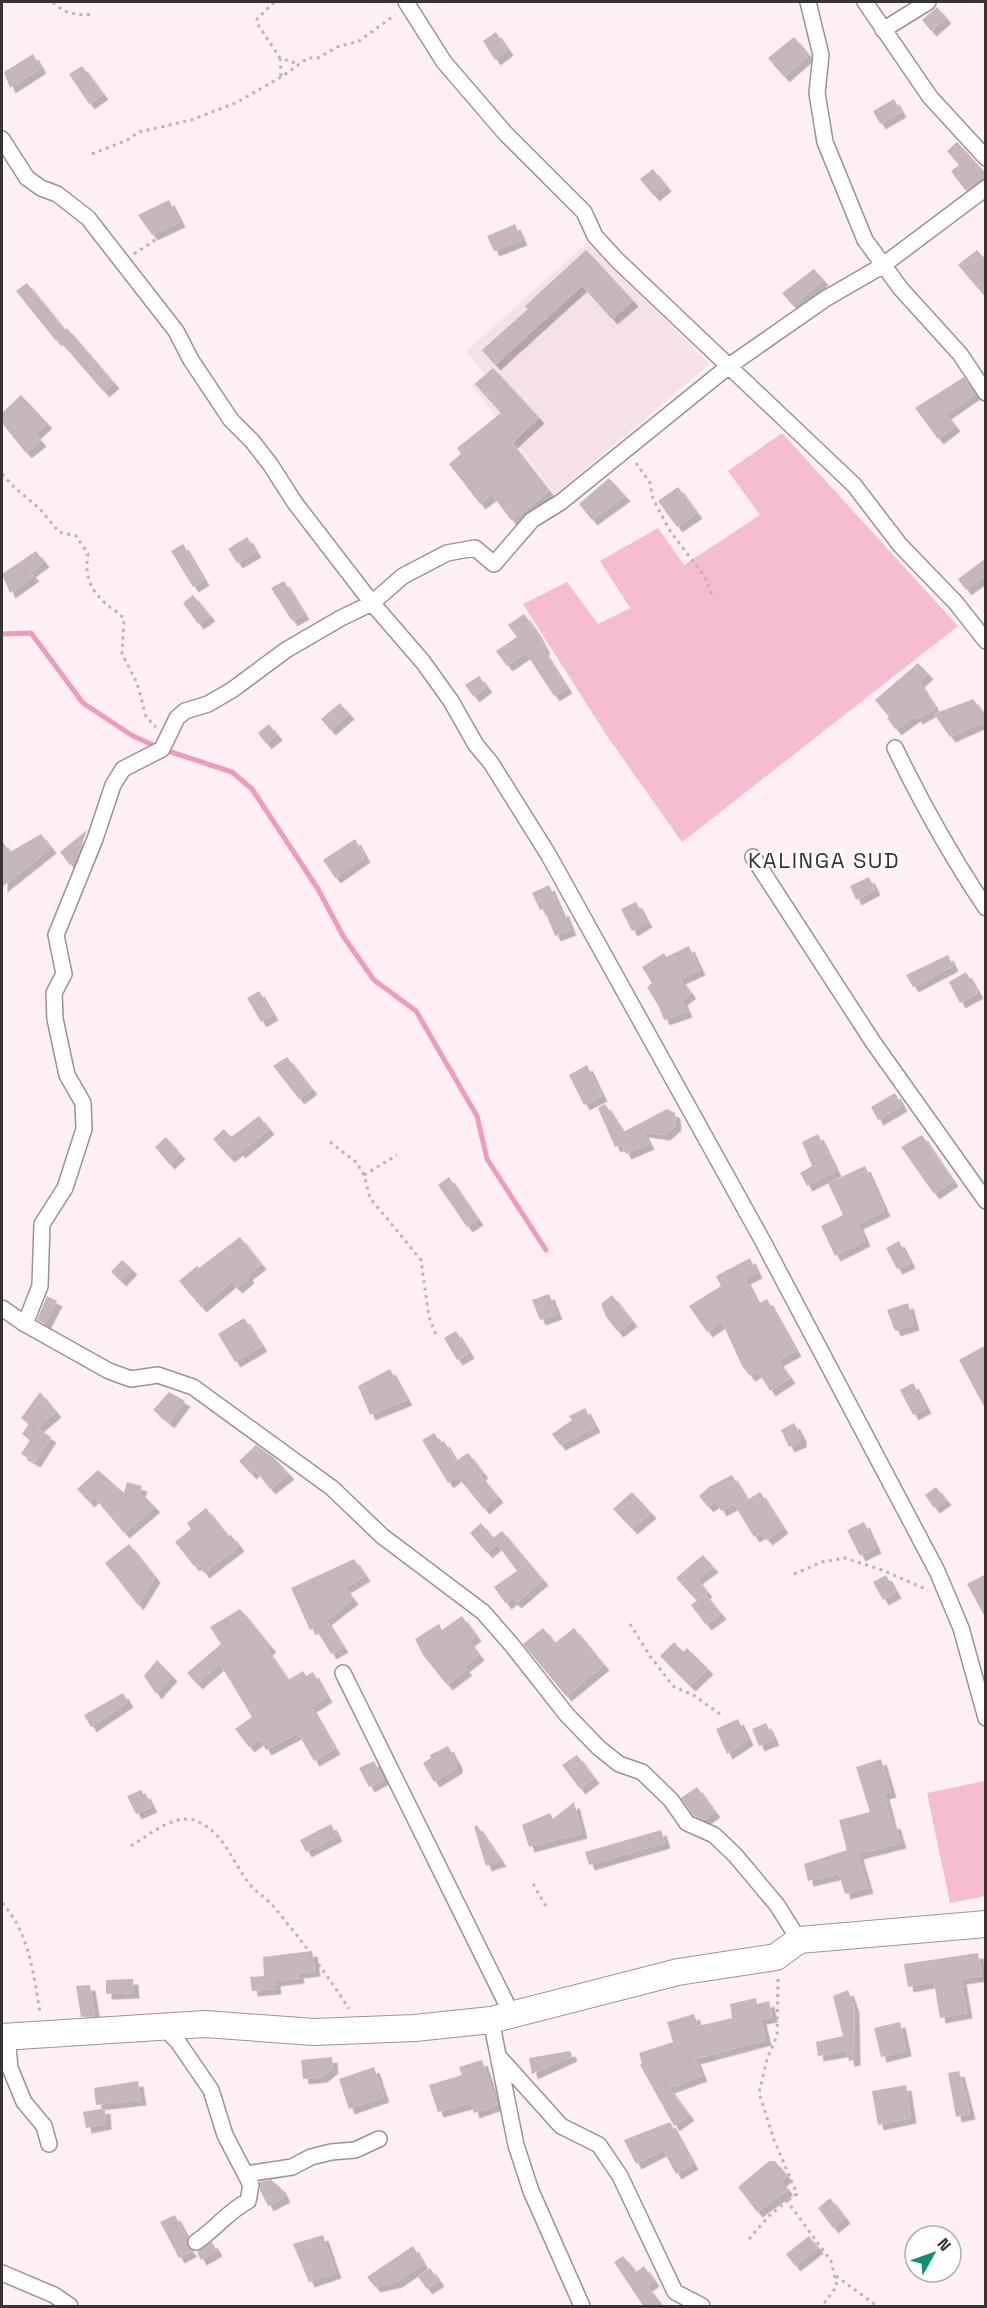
<svg xmlns="http://www.w3.org/2000/svg" width="987" height="2308" font-family="'Space Grotesk',sans-serif">
<style>
.built{fill:#f7e1e9}
.green{fill:#f6bcd2}
.lines{fill:none;stroke-linecap:round;stroke-linejoin:round}
.stream{stroke:#f09abd;stroke-width:5}
.building{fill:#c5b7bc;filter:url(#shadow)}
.minor-casing{stroke:#9e9195;stroke-width:18}
.trunk-casing{stroke:#9e9195;stroke-width:28}
.path{stroke:#bdb2b6;stroke-width:3;stroke-dasharray:3 4.5;stroke-linecap:butt}
.minor{stroke:#fff;stroke-width:15}
.trunk{stroke:#fff;stroke-width:26}
.labels{text-anchor:middle;dominant-baseline:central;stroke-width:4.5;stroke-linejoin:round;paint-order:stroke}
.quarter-label{font-size:22px;letter-spacing:1.5px;fill:#383335;stroke:#fff}
</style>
<defs>
<filter id="shadow"><feDropShadow dx="5.5" dy="5.5" stdDeviation="0" flood-color="#0004"/></filter>
</defs>
<rect width="100%" height="100%" fill="#fef0f5"/>
<path class="built" d="M587 243 710 364 555 494 472 385 485 374 466 351Z"/>
<path class="green" d="M782 433 958 626 682 842 607 736 523 604 567 582 598 624 630 608 600 561 658 528 684 565 760 515 728 471Z
M985 1781V1896L950 1903 927 1793Z"/>
<g class="lines">
<path class="stream" d="M2 634 31 633 83 703 133 736 162 749 232 772 252 789 318 889 343 936 374 980 416 1011 477 1116 487 1159 546 1250"/>
</g>
<path class="building" d="M937 7 946 18 931 31 922 20Z
M496 32 508 50 495 60 483 41Z
M794 37 809 55 784 77 768 58Z
M33 54 41 68 10 88 4 72Z
M82 66 103 94 89 104 69 74Z
M894 99 901 112 880 124 873 111Z
M957 142 986 174 965 190 951 171 959 165 947 151Z
M653 169 666 186 654 196 640 179Z
M169 200 180 222 152 235 138 215Z
M515 224 522 240 494 251 487 236Z
M586 250 633 301 612 319 582 286 495 365 482 350 528 309 525 306Z
M977 250 986 261V298L958 265Z
M814 269 823 280 793 306 782 293Z
M27 283 65 330 67 328 114 383 104 392 58 339 56 341 16 291Z
M493 368 539 418 512 443 549 491 512 521 492 495 480 504 449 464 461 454 457 448 501 413 475 384Z
M964 377 975 394 946 414 955 426 938 439 915 408Z
M21 395 47 423 35 434 41 441 26 453 2 423V413Z
M609 478 625 496 592 520 579 504Z
M678 487 697 513 677 527 658 501Z
M247 537 256 552 237 563 228 549Z
M183 544 204 580 193 587 171 551Z
M36 551 44 562 30 572 34 576 10 593 2 574Z
M986 558V575L966 590 958 579Z
M284 581 304 614 292 621 271 588Z
M193 595 210 616 198 624 183 603Z
M524 614 535 630 545 649 543 650 567 688 554 696 526 653 507 666 496 651 517 637 508 625Z
M918 663 928 674 919 682 936 709 917 719 915 716 896 730 887 718 889 717 875 700Z
M479 676 487 687 474 697 465 685Z
M973 699 986 717V721L950 737 934 714Z
M340 703 349 714 330 730 321 719Z
M269 724 277 735 266 744 258 733Z
M87 830 76 860 70 865 60 852Z
M41 834 51 848 2 887V841L10 852Z
M355 839 365 857 335 878 323 860Z
M869 877 875 890 856 900 850 886Z
M549 885 561 912 563 910 571 930 555 936 544 909 540 910 532 893Z
M636 902 647 922 632 931 621 909Z
M689 946 700 970 680 979 691 993 682 1000 687 1012 664 1020 659 1007 647 987 652 983 642 967 664 953 666 957Z
M948 955 953 966 913 987 906 975Z
M966 972 978 993 960 1003 949 982Z
M259 991 273 1015 261 1022 247 998Z
M287 1057 312 1089 299 1099 273 1066Z
M587 1065 602 1096 584 1105 569 1075Z
M895 1093 902 1106 878 1120 871 1107Z
M605 1104 623 1132 667 1109 675 1113 676 1125 665 1135 643 1132 649 1144 626 1154 621 1145 615 1147 598 1108Z
M259 1116 269 1129 240 1153 238 1150 229 1157 213 1139 224 1129 231 1137Z
M818 1134 836 1171 807 1186 800 1173 812 1166 802 1142Z
M922 1135 953 1181 934 1194 901 1147Z
M166 1137 180 1154 169 1164 155 1147Z
M865 1166 885 1211 858 1224 865 1241 835 1256 821 1226 843 1215 828 1183Z
M449 1177 478 1220 467 1227 438 1185Z
M240 1237 261 1264 247 1275 249 1278 237 1288 231 1282 201 1307 179 1281 197 1266 199 1268Z
M899 1241 910 1263 897 1269 886 1248Z
M750 1258 757 1273 745 1279 758 1304 767 1299 796 1351 778 1361 790 1378 770 1391 758 1371 750 1376 742 1366 722 1322 707 1332 689 1306 721 1286 716 1276Z
M122 1260 132 1269 121 1281 111 1272Z
M549 1294 557 1314 540 1320 532 1300Z
M612 1295 632 1321 618 1332 606 1317 601 1304Z
M47 1296 57 1301 45 1324 37 1320Z
M908 1303 914 1325 895 1331 887 1310Z
M244 1318 262 1346 235 1362 218 1334Z
M456 1331 469 1353 457 1360 444 1338Z
M986 1345V1410L959 1360Z
M390 1369 407 1400 370 1415 358 1386Z
M913 1383 926 1408 913 1415 900 1390Z
M40 1392 56 1412 37 1428 51 1437 35 1462 21 1454 30 1440 22 1434 29 1424 21 1418Z
M169 1392 185 1401 169 1423 153 1410Z
M585 1408 595 1427 560 1445 552 1434 572 1420 569 1416Z
M794 1423 801 1436V1442L789 1447 781 1430Z
M434 1433 441 1443 444 1441 456 1461 468 1453 483 1473 480 1475 498 1497 484 1509 457 1476 448 1483 422 1440Z
M256 1445 273 1457 289 1474 270 1489 255 1470 251 1474 239 1461Z
M98 1470 124 1493 127 1482 142 1486 140 1492 155 1507 124 1533 94 1497 89 1502 77 1489Z
M732 1475 747 1500 760 1492 783 1528 767 1540 761 1533 754 1537 734 1504 721 1511 716 1501 708 1507 699 1496 709 1487Z
M936 1487 946 1500 934 1508 925 1495Z
M632 1492 651 1513 632 1529 613 1509Z
M206 1508 228 1536 231 1535 239 1546 204 1573 197 1564 194 1566 175 1542 191 1529 187 1523Z
M864 1522 876 1548 860 1556 847 1530Z
M481 1523 493 1538 502 1531 543 1580 516 1603 512 1599 506 1604 494 1587 517 1571 497 1544 487 1553 470 1533Z
M129 1544 155 1577 138 1605 105 1563Z
M703 1555 713 1567 697 1579 707 1592 696 1600 676 1578Z
M354 1559 365 1576 345 1588 353 1599 326 1620 343 1647 331 1654 318 1632 316 1633 313 1628 310 1630 291 1588Z
M986 1574V1619L967 1584Z
M886 1575 896 1593 883 1600 873 1582Z
M705 1594 721 1614 706 1625 691 1605Z
M240 1609 271 1647 267 1650 288 1680 303 1671 306 1676 313 1672 327 1697 311 1707 335 1749 314 1761 298 1733 266 1750 260 1739 249 1747 235 1729 252 1717 220 1664 197 1684 187 1673 221 1644 210 1627Z
M462 1616 476 1636 469 1641 479 1655 464 1667 467 1670 447 1685 423 1655 415 1639 439 1624 442 1630Z
M543 1628 555 1643 574 1628 604 1665 566 1696 523 1644Z
M674 1642 683 1652 687 1648 708 1669 690 1686 660 1656Z
M157 1660 172 1676 156 1694 144 1676Z
M123 1693 128 1702 91 1727 84 1715Z
M738 1719 748 1740 727 1754 716 1729Z
M766 1723 774 1740 759 1746 752 1729Z
M448 1746 457 1763V1768L434 1782 423 1763 431 1758 430 1755Z
M577 1755 594 1778 580 1789 562 1765Z
M881 1759 891 1792 884 1794 892 1824 895 1823 901 1843 858 1854 868 1888 845 1894 839 1874 808 1881 804 1864 847 1850 839 1820 870 1812 856 1767Z
M374 1761 384 1779 369 1787 359 1768Z
M697 1787 715 1812 704 1820 693 1815 681 1798Z
M141 1790 143 1794 145 1793 152 1807 136 1814 127 1796Z
M574 1802 582 1833 529 1847 522 1825 550 1813 553 1819Z
M331 1824 337 1836 306 1852 300 1840Z
M477 1825 501 1861 486 1866 474 1827Z
M661 1830 665 1843 589 1865 585 1852Z
M312 1951 315 1971 298 1973 299 1978 275 1981 276 1989 252 1991 250 1977 264 1976 263 1957Z
M978 1953 982 1976 961 1979 967 2013 940 2018 934 1982 908 1987 904 1964Z
M133 1979 134 1993 106 1994V1980Z
M90 1985 95 2016 81 2017 76 1986Z
M848 1990 854 2007 855 2060 849 2061 847 2051 818 2056 816 2042 843 2036 833 1996Z
M756 1998 757 2004 769 2001 772 2017 761 2019 766 2040 695 2059 702 2076 669 2088 689 2115 674 2126 640 2065 642 2063 639 2053 673 2042 667 2022 694 2014 698 2026 732 2018 730 2004Z
M900 2022 906 2051 881 2057 874 2028Z
M570 2051 572 2056 532 2074 529 2058Z
M332 2057 333 2068 322 2077 303 2079 301 2060Z
M482 2060 497 2105 474 2113 471 2103 438 2112 429 2085 462 2075 459 2067Z
M374 2067 384 2097 349 2109 339 2079Z
M959 2071 970 2114 956 2117 948 2073Z
M138 2081 141 2100 96 2105 94 2088Z
M906 2085 911 2118 878 2125 872 2091Z
M105 2108 106 2124 86 2128 83 2112Z
M670 2122 693 2164 676 2174 663 2150 636 2164 624 2140Z
M769 2161H775L787 2176 781 2181 788 2190 757 2212 738 2187Z
M271 2180 280 2187 285 2197 268 2206 260 2190V2182Z
M830 2198 845 2218 833 2228 818 2208Z
M175 2215 187 2238 188 2247 192 2251 179 2258 160 2222Z
M323 2235 336 2273 309 2282 293 2244Z
M809 2236 818 2248 795 2266 786 2254Z
M212 2242 217 2251 201 2260 197 2252Z
M413 2246 423 2264 397 2282 375 2287 367 2277Z
M623 2256 636 2272 644 2266 654 2281 647 2286 663 2307H644L614 2262Z
M430 2268 439 2281 427 2289 418 2277Z"/>
<g class="lines">
<g class="minor-casing">
<path id="minor" d="M406 2 444 62 505 133 584 212 595 236 617 260 854 485 900 545 956 603 986 641
M808 2 821 55 817 93 825 142 865 240 901 289 960 354 986 393
M865 2 930 97 986 158
M883 30 928 2
M2 139 27 178 41 188 57 194 88 218 123 263 176 331 191 360 231 420 252 441 270 464 295 503 372 603 423 662 451 701 476 745 491 763 548 854 760 1236 937 1571 961 1628 986 1718
M895 748C922 804 951 856 986 908
M753 857 873 1042 986 1201
M2 1308 25 1324 109 1371 131 1379 158 1375 193 1387 332 1488 382 1536 483 1612 511 1644 567 1715 599 1748 619 1764 642 1772 671 1800 687 1823 714 1835 735 1855 777 1905 799 1940
M25 1324 40 1286 42 1224 65 1188 84 1129 83 1103 67 1075 55 1019 54 993 64 974 56 935 95 839 113 785 123 769 162 749 177 718 185 711 208 704 232 690 286 650 341 618 372 603 403 576 447 553 475 548 494 564 532 520 561 502 729 366 825 299 882 266 986 188
M343 1673 512 2015
M491 2020 516 2145 531 2191 582 2306
M162 2026 178 2042 211 2090 225 2135 251 2185 248 2201C228 2211 215 2230 196 2242
M7 2037 10 2068 24 2102 44 2126 49 2144
M499 2057 561 2126 599 2145 620 2176 675 2292 702 2306
M246 2174 292 2167 311 2157 331 2152 355 2150 379 2139
M2 2273 54 2295 70 2306"/>
</g>
<g class="trunk-casing">
<path id="trunk" d="M2 2037 205 2024 314 2032 415 2028 491 2020 678 1972 776 1957 799 1940 986 1924"/>
</g>
<path class="path" d="M53 2C63 14 79 16 94 14
M274 2 257 19V23L280 58 298 64
M280 58 281 77
M92 154 127 140 139 132 191 120 236 103 281 77 308 58H318L337 47 359 41 395 15
M134 254 161 236
M636 463 650 483 653 499 670 531 705 577 712 595
M2 474 15 488 40 509 59 532 76 536 88 554C85 572 88 587 103 601 110 609 118 611 124 619L122 654 137 683 146 717 156 727
M330 1142 356 1162 364 1175 370 1198 421 1260 429 1317 436 1335
M364 1175 397 1155
M794 1574 822 1562 845 1558 882 1570 928 1590
M630 1624 650 1656 673 1686 693 1695 720 1714
M131 1846C149 1835 176 1812 197 1821 226 1834 233 1865 252 1887 259 1894 267 1899 273 1906 300 1938 326 1973 349 2009
M533 1884 548 1910
M2 1903C29 1931 34 1976 40 2013
M778 1979 777 2036 767 2059 759 2093 774 2140 797 2194 787 2201
M749 2239 769 2216 787 2201 831 2261 837 2286 822 2306
M836 2276 877 2306"/>
<use href="#minor" class="minor"/>
<use href="#trunk" class="trunk"/>
</g>
<g class="labels">
<g class="quarter-label">
<text x="824" y="860">KALINGA SUD</text>
</g>
</g>
<rect width="987" height="2308" fill="none" stroke="#383335" stroke-width="6"/>
<g transform="translate(933 2254) rotate(50)"><circle r="28" fill="#ffffff" stroke="#afadae" stroke-width="1.5"/>
<path d="M0-4.5L10 22L0 15L-10 22Z" fill="#0d8f76"/>
<text y="-9" font-size="16" font-weight="bold" text-anchor="middle" fill="#383335">N</text>
</g>
</svg>
